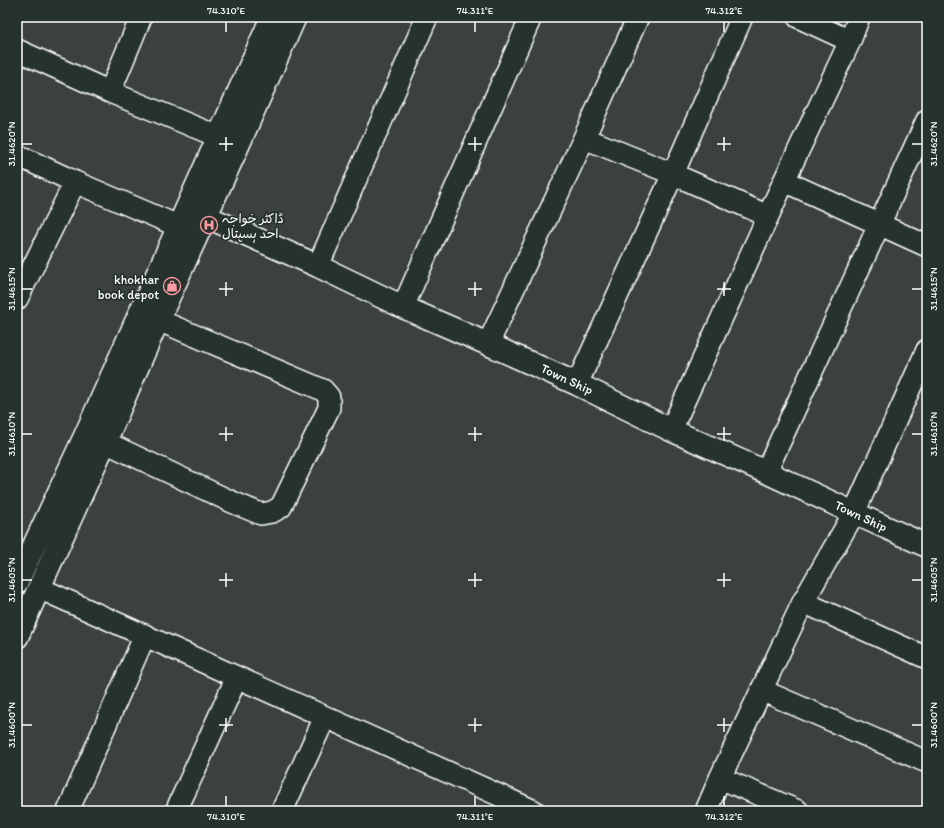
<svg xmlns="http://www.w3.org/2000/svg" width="944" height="828" font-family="Itim,'Playpen Sans Arabic',sans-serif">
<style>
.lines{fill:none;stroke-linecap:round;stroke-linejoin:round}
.street-casing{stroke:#fff;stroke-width:24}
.secondary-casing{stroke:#fff;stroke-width:25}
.street{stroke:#26332d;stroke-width:21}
.secondary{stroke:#26332d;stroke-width:22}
.ticks{fill:none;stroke:#fff;stroke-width:1.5}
.labels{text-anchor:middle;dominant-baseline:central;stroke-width:3.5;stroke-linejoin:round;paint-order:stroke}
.poi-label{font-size:13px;fill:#fff;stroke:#26332d;text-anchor:start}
.street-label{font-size:13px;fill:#fff;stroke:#26332d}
.neatline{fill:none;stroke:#fff;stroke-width:1.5}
.ticks-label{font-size:10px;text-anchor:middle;fill:#fff}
</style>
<rect width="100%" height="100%" fill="#3a4140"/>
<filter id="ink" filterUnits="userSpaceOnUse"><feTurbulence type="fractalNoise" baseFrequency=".025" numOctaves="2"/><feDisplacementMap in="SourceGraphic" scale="8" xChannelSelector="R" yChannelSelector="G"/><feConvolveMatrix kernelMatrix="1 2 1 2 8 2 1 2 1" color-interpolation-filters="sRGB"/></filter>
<g filter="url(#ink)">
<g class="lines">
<g class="street-casing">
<path id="street" d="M850 41 859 17
M17 50 110 92 219 137
M110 92 141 17
M584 138 673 174 768 216
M17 155 75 182 178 226
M784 181 927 246
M318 266 427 17
M17 299 75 182
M403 307 531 17
M488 344 584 138 638 17
M577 384 673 174 742 17
M671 430 784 181 850 41 798 17
M105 442 232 502 261 514 272 512 281 507 329 408V397L323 390 158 320
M766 472 927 120
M39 588 534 811
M803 602 927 658
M761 690 927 762
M720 778 798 811
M68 811 145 635
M176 811 237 677
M282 811 325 717
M706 811 720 778 803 602 854 513 927 350"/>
</g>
<g class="secondary-casing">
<path id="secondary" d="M205 216 318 266 403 307 488 344 577 384 671 430 766 472 854 513 927 546
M17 582 85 436 272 17
M17 637 105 442 158 320 233 157 295 17"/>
</g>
<use href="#street" class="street"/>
<use href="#secondary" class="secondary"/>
</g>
</g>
<path class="ticks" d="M226 22V32M475 22V32M724 22V32M226 137V151M475 137V151M724 137V151M22 144H32M219 144H233M468 144H482M717 144H731M912 144H922M226 282V296M475 282V296M724 282V296M22 289H32M219 289H233M468 289H482M717 289H731M912 289H922M226 427V441M475 427V441M724 427V441M22 434H32M219 434H233M468 434H482M717 434H731M912 434H922M226 573V587M475 573V587M724 573V587M22 580H32M219 580H233M468 580H482M717 580H731M912 580H922M226 718V732M475 718V732M724 718V732M22 725H32M219 725H233M468 725H482M717 725H731M912 725H922M226 796V806M475 796V806M724 796V806"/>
<defs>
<g id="hospital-ring" transform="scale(0.9)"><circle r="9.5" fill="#26332d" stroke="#ff9aa2" stroke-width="1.5"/><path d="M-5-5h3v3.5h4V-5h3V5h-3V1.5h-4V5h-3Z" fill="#ff9aa2"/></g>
<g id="shop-ring" transform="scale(0.9)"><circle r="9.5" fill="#26332d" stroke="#ff9aa2" stroke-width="1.5"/><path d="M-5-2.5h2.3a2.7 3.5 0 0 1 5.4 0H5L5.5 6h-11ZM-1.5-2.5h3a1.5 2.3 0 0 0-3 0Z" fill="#ff9aa2"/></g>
</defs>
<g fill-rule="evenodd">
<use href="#hospital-ring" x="209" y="225"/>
<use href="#shop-ring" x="172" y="286"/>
</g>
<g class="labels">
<g class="poi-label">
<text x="222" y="218">ڈاکٹر خواجہ<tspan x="222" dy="15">احد ہسپتال</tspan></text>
<text x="159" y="279" text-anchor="end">khokhar<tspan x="159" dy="15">book depot</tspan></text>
</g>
<g class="street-label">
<text transform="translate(567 379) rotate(25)">Town Ship</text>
<text transform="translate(861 516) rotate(25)">Town Ship</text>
</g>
</g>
<rect width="944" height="828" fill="none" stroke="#26332d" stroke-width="44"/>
<rect x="22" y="22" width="900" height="784" class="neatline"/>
<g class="ticks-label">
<text x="226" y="14">74.310°E</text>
<text x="475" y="14">74.311°E</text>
<text x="724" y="14">74.312°E</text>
<text transform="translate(11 144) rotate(-90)" y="4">31.4620°N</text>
<text transform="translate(933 144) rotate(-90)" y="4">31.4620°N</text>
<text transform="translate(11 289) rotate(-90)" y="4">31.4615°N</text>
<text transform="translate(933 289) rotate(-90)" y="4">31.4615°N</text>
<text transform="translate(11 434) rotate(-90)" y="4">31.4610°N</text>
<text transform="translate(933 434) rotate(-90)" y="4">31.4610°N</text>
<text transform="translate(11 580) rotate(-90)" y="4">31.4605°N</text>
<text transform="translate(933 580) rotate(-90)" y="4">31.4605°N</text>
<text transform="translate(11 725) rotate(-90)" y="4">31.4600°N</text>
<text transform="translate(933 725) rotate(-90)" y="4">31.4600°N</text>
<text x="226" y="820">74.310°E</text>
<text x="475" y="820">74.311°E</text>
<text x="724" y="820">74.312°E</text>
</g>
</svg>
